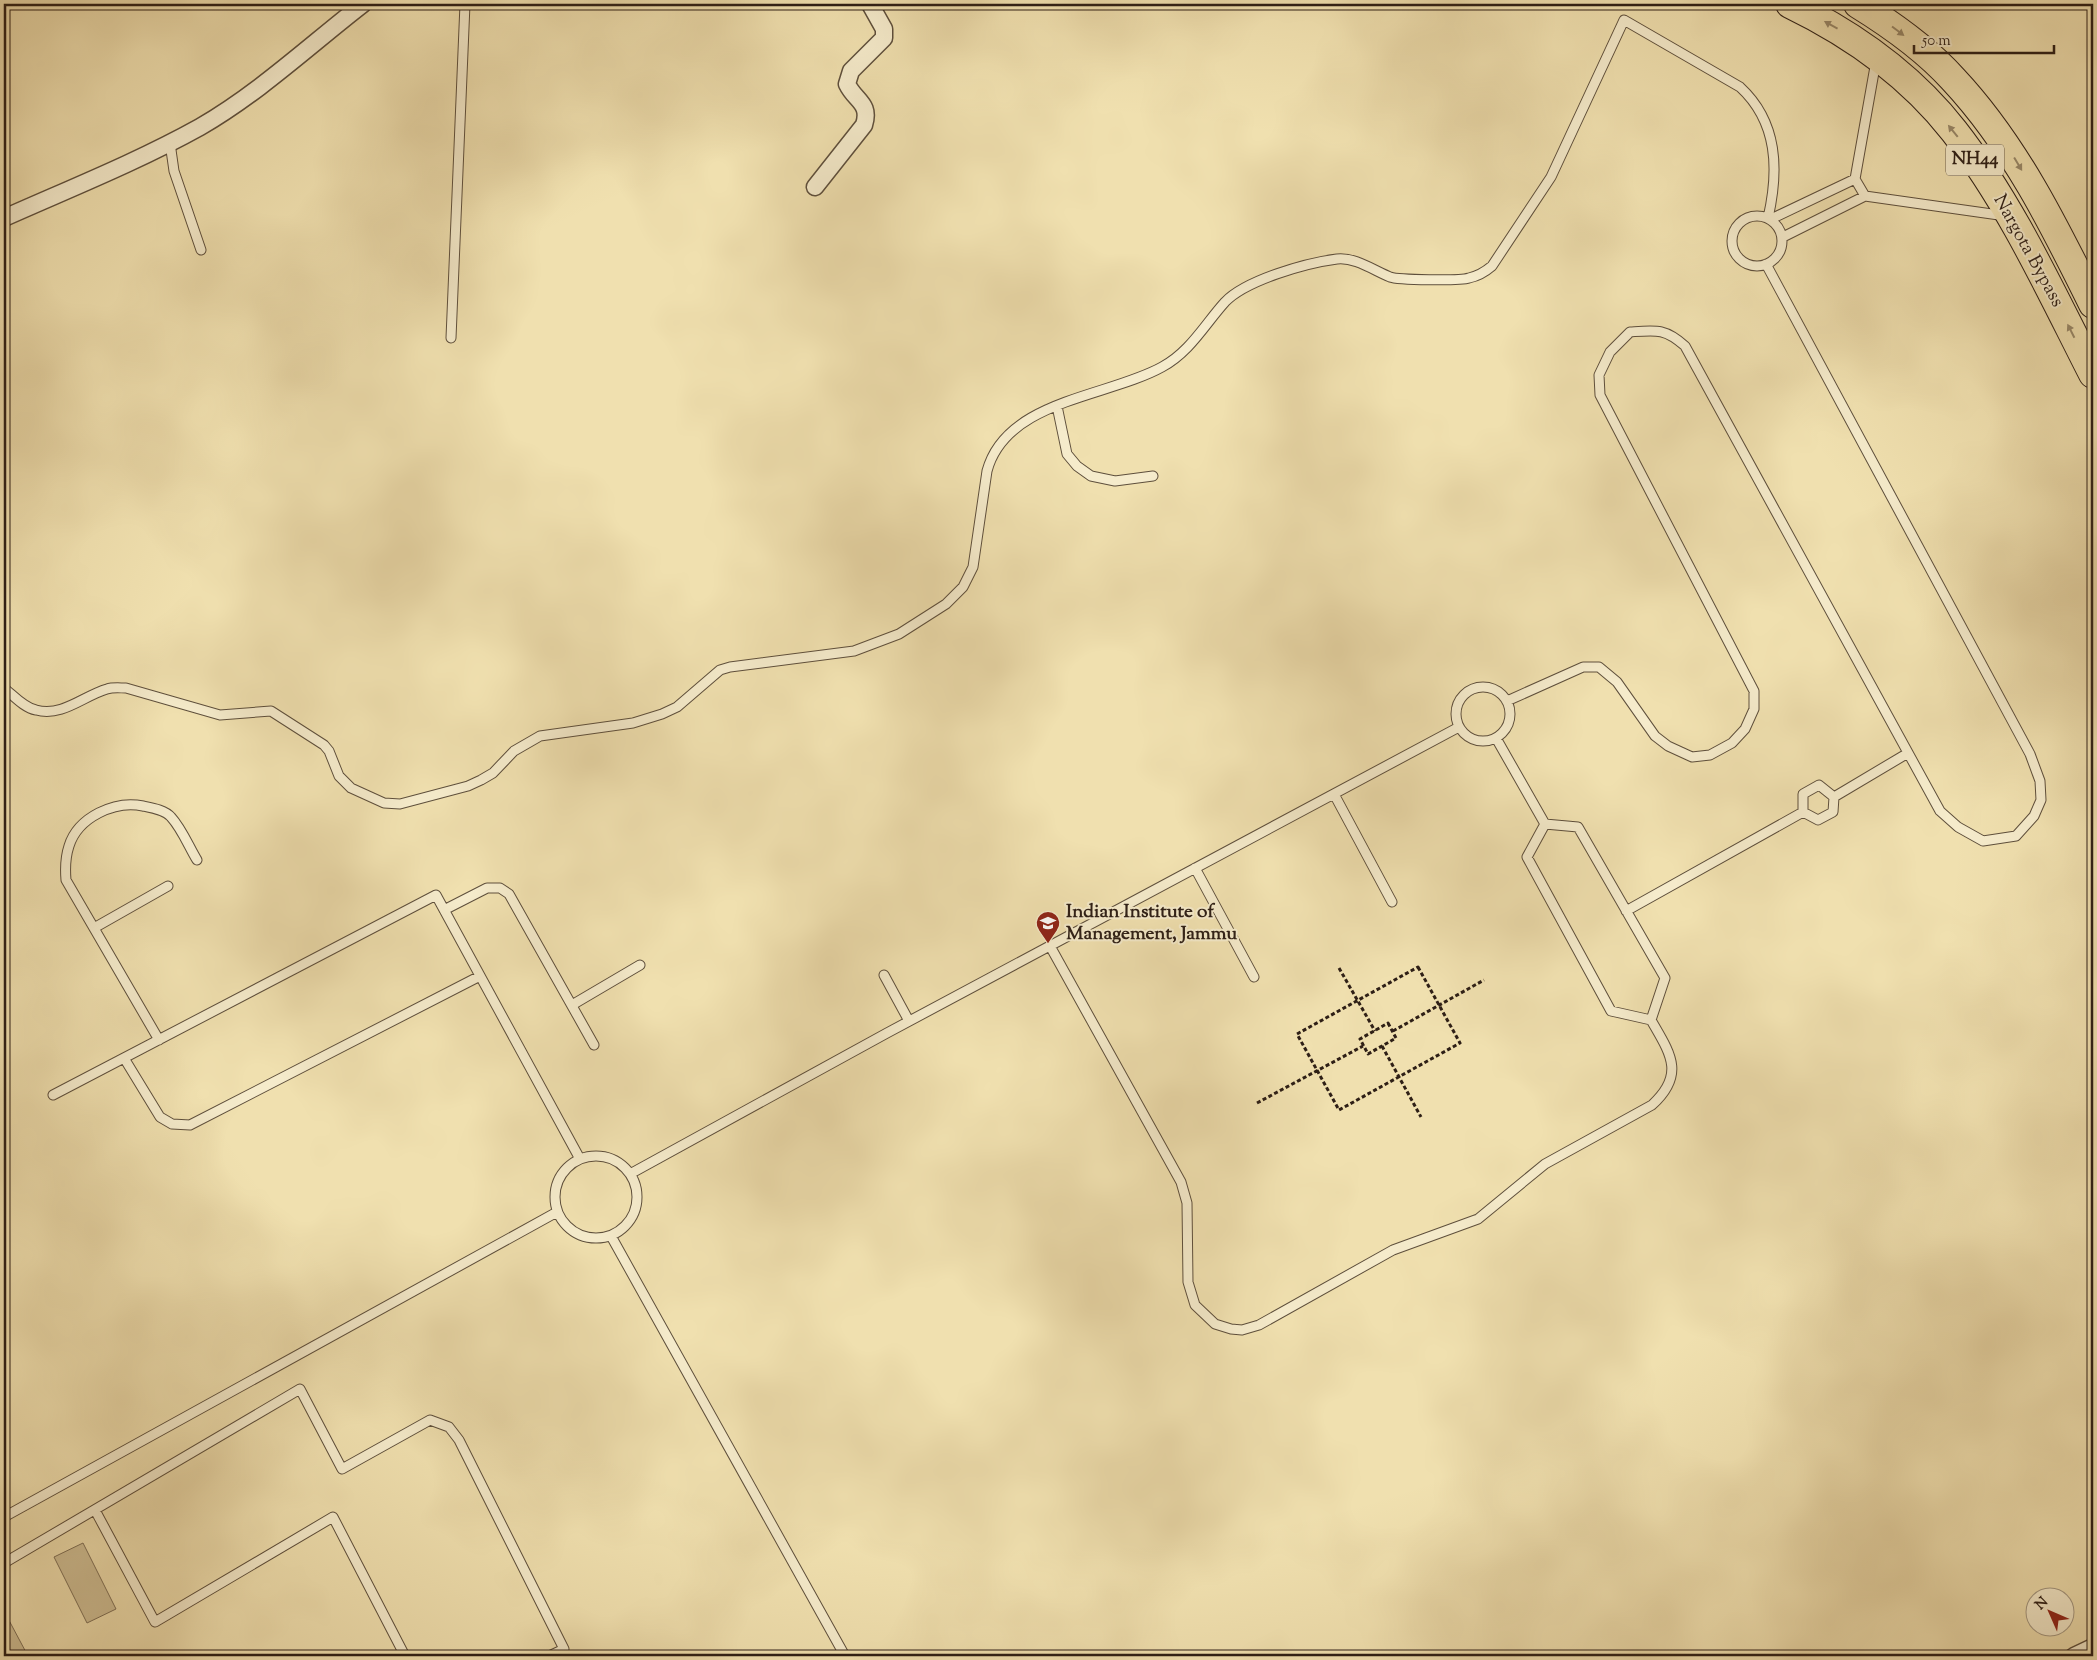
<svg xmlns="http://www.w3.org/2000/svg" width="2097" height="1660" font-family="'Sorts Mill Goudy',serif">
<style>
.green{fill:#cfbf95;stroke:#7e6f56}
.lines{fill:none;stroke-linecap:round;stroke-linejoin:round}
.service-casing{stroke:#5e4f3c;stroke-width:11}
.minor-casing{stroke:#5e4f3c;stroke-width:19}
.trunk-casing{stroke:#2e1f16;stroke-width:30}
.path{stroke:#2e1f16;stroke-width:3;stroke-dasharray:4 2.5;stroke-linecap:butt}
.service{stroke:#f5ebcb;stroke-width:9}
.minor{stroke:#f5ebcb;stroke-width:16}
.trunk{stroke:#f0e0af;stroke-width:28}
.oneway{fill:#99896a}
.labels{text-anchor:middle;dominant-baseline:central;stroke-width:4;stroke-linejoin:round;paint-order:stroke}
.shield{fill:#f5ebcb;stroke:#6a5c4c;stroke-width:1}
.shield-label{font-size:18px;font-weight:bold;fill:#2e1f16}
.street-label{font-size:19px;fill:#2e1f16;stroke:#f5ebcb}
.poi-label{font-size:19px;font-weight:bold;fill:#2e1f16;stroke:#f5ebcb;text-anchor:start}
</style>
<rect width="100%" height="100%" fill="#f0e0af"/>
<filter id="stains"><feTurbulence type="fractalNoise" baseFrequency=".004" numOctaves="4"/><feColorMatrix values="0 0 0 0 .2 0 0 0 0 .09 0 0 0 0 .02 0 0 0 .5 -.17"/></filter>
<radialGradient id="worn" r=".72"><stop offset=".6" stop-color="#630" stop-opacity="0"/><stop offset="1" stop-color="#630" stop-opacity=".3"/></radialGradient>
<path class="green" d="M83 1543 116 1609 87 1623 54 1557Z
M4 1611 28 1656H4Z"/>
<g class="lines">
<g class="service-casing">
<path id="service" d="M1876 61 1855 179 1865 196 2006 216
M170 143 174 171 201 250
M1732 241a25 25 0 1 1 50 0a25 25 0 1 1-50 0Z
M1771 219 1855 179
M1783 237 1865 196
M451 338 465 4
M1057 406 1067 454 1077 466 1091 476 1115 481 1153 476
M1456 714a27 27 0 1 1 54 0a27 27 0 1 1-54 0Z
M4 688C13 695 24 708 36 710 63 717 83 696 107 689 113 687 120 688 126 688L220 715 271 711 324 745 329 751 339 776 351 788 384 803 400 804 468 786 481 780 493 773 514 751 540 736 633 723 662 714 677 707 720 670 730 667 854 651 899 634 946 604 963 587 973 567 987 471C1006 400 1108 397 1162 367 1190 352 1205 324 1225 302 1246 280 1306 263 1337 259 1355 257 1373 270 1390 277 1398 280 1460 281 1469 278 1478 276 1485 272 1492 266L1551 177 1624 20 1740 87C1778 122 1779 170 1768 218
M1507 701 1583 667H1599L1617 682 1655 736 1668 746 1692 757 1710 755 1732 743 1745 729 1754 709V691L1600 395 1599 375 1610 352 1630 332C1656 330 1665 328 1685 346L1940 811 1958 827 1983 841 2016 836 2034 816 2041 800 2040 781 2030 754 1766 264
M1496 738 1545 824
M1334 794 1392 902
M1834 797 1908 753
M1803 812V794L1819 785 1834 797
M1803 812 1818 820 1833 812 1834 797
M1545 824 1578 827 1665 978 1651 1020
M1195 868 1254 977
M444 910 487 888H500L509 894 594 1045
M1626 911 1803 812
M94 928 168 886
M1050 946 1181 1182 1187 1203 1188 1282 1195 1305 1215 1324 1231 1329 1242 1330 1259 1325 1393 1250 1478 1219 1545 1164 1652 1105C1686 1074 1670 1053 1651 1020L1611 1011 1527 857 1545 824
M884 975 909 1021
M572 1005 640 965
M159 1040 66 880C65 868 65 858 69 846 78 817 115 800 143 806 153 808 165 810 171 817 182 829 189 847 197 860
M124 1058 160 1117 172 1124 190 1125 480 976
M53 1095 436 895 580 1159
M555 1197a41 41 0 1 1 82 0a41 41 0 1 1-82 0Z
M630 1174 887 1033 1459 727
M611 1236 845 1656
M95 1510 155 1622 333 1517 405 1656
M4 1517 557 1212
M4 1563 300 1389 342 1469 430 1420 449 1427 459 1440 564 1649 549 1656"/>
</g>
<g class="minor-casing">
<path id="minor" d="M815 187 864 125C871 103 855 101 847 84L851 71 884 38V29L870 4
M4 218C69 189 137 162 200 127 259 93 310 45 363 4
M2074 1656 2093 1647"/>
</g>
<g class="trunk-casing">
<path id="trunk" d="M1790 4C1852 34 1911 76 1954 131 2011 204 2051 292 2093 374
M1858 4C1892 25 1926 49 1953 79 2014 144 2054 225 2093 304"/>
</g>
<path class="path" d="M1418 967 1460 1043 1339 1110 1297 1034Z
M1339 968 1375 1031
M1388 1023 1396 1038 1368 1054 1360 1039Z
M1393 1031 1484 980
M1382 1046 1421 1117
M1257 1103 1363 1046"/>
<use href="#service" class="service"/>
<use href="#minor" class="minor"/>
<use href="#trunk" class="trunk"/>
</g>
<defs><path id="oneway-solid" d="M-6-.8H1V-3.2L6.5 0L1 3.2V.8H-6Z" transform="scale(1.25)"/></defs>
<g class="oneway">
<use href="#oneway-solid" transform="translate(1831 25) rotate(-151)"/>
<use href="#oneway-solid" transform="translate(1898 31) rotate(37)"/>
<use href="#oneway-solid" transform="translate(1953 131) rotate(-129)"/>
<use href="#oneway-solid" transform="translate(2018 164) rotate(59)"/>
<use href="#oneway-solid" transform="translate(2071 331) rotate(-117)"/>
</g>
<defs>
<g id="university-pin" transform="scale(1.25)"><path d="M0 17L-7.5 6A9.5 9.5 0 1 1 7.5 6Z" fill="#8f2418" stroke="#f5ebcb"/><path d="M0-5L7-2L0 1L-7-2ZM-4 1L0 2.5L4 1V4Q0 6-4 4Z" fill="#fff"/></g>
</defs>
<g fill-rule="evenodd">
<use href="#university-pin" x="1048" y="923"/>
</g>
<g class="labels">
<rect class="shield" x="1946" y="144.5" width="58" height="31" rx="4"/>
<g class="shield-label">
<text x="1975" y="160">NH44</text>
</g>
<g class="street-label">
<text transform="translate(2028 251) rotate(61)">Nargota Bypass</text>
</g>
<g class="poi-label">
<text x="1066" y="912">Indian Institute of<tspan x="1066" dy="22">Management, Jammu</tspan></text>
</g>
</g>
<rect width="2097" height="1660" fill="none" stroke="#f0e0af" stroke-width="20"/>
<rect x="5" y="5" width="2087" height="1650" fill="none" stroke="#2e1f16" stroke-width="2.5"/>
<rect x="10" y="10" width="2077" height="1640" fill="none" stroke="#2e1f16"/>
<g transform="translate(2050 1612) rotate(315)"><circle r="24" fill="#f5ebcb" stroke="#a59983"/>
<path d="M0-4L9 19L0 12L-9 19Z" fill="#8f2418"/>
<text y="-8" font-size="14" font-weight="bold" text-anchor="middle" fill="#2e1f16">N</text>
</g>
<path d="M1914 45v8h140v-8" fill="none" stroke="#2e1f16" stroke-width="2.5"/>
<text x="1922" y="45" font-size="15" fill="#2e1f16" stroke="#f5ebcb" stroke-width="4" paint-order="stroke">50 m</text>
<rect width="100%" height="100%" filter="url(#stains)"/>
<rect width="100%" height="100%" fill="url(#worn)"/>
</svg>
